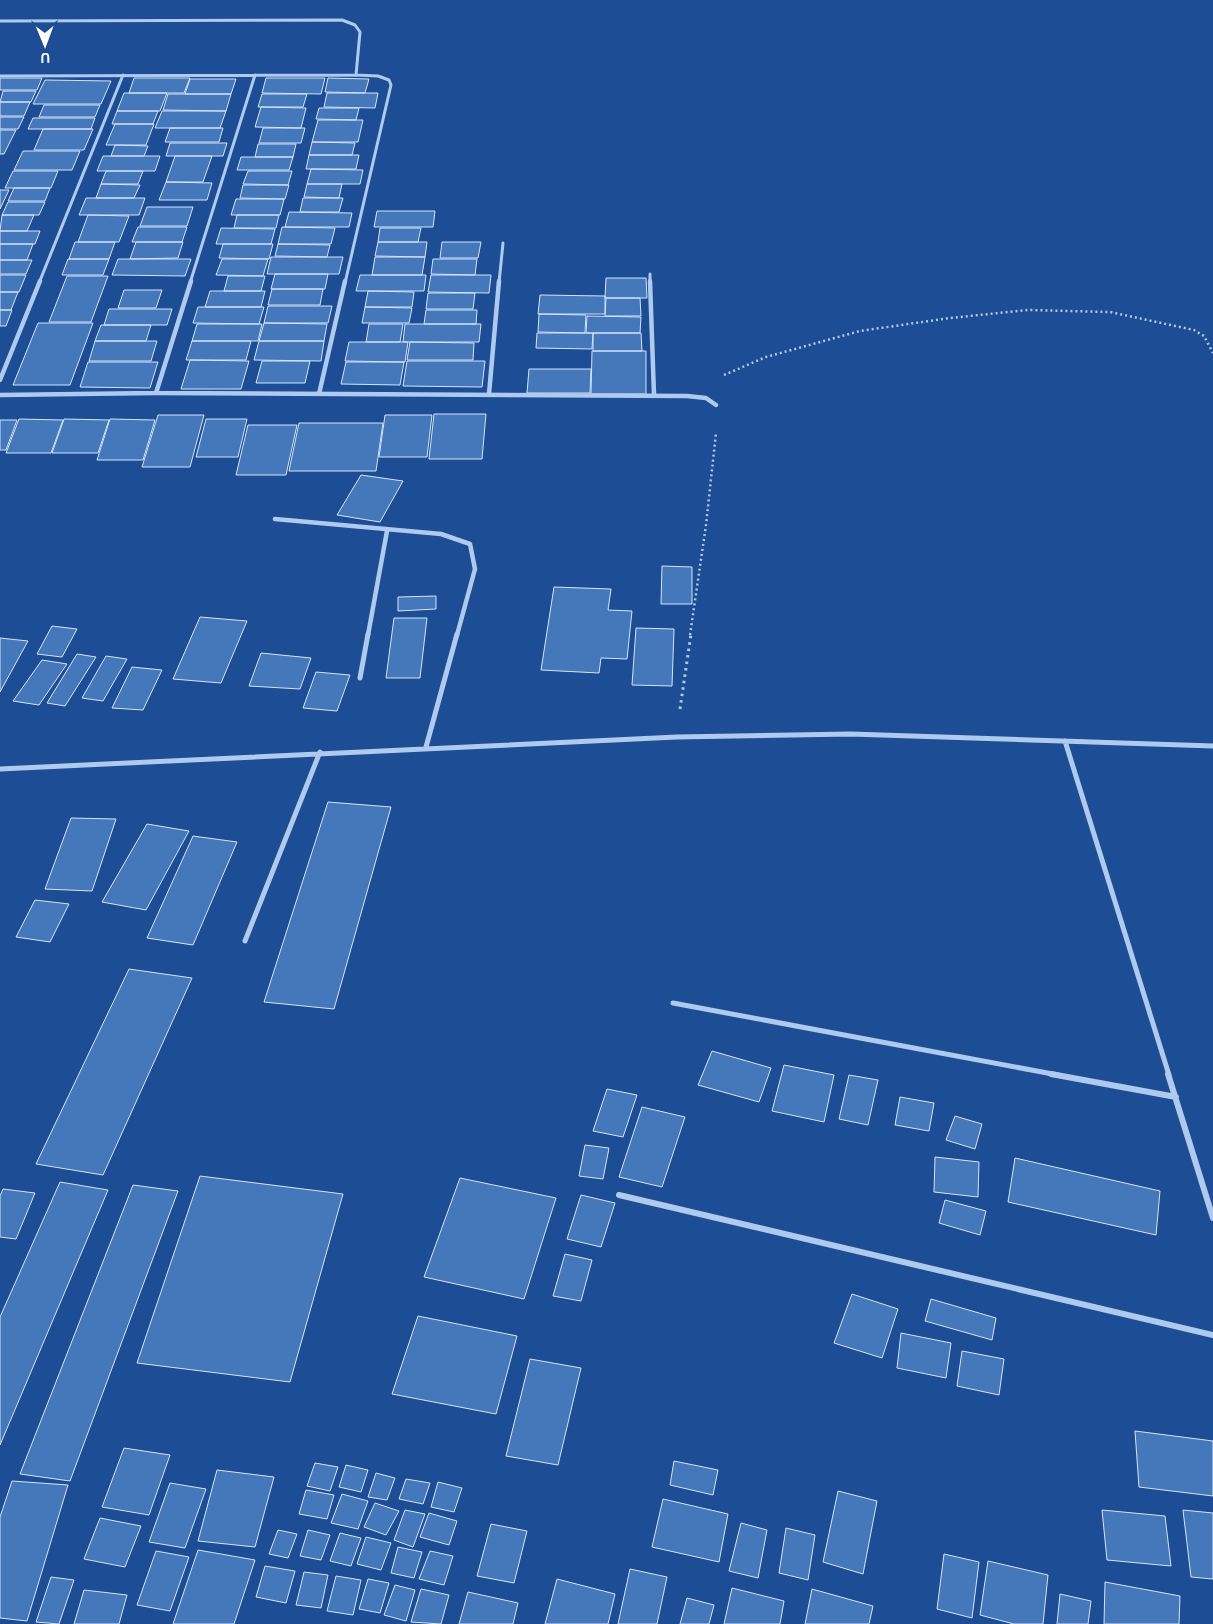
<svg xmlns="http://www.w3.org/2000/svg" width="1213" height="1624" font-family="'DM Sans',sans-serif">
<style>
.building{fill:#4577bb;stroke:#d5e5fa}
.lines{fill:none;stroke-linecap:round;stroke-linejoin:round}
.path-far1{stroke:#afcaef;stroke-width:2.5;stroke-dasharray:2 3;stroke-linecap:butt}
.path{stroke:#afcaef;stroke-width:3;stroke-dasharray:2.5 4;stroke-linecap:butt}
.minor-far3{stroke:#afcaef;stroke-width:3}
.minor-far2{stroke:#afcaef;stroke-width:4.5}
.minor-far1{stroke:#afcaef;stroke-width:5}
.minor{stroke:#afcaef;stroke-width:6}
</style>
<rect width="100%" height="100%" fill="#1d4d94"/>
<path class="building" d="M0 78H42L37 90H0Z
M134 78H190L184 93H129Z
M266 78H325L321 94 262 93Z
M328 78 369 79 365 93 325 92Z
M190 79H236L231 94H185Z
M45 80 111 81 101 104H33Z
M3 91H36L31 102H0Z
M124 93H167L160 111H117Z
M327 93H378L375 108 324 107Z
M168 94H231L226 111 163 110Z
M262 94H307L303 107H258Z
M0 102H30L24 116H0Z
M44 105H100L95 117H39Z
M261 107 306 108 301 128 255 127Z
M319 108H359L356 120 316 119Z
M117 111H158L153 124H112Z
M162 111H226L220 128H155Z
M0 117H24L18 129H0Z
M33 118H95L91 129H28Z
M318 120H363L358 142H312Z
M115 124H154L146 145H106Z
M170 128H223L219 142H165Z
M263 128H305L301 143H259Z
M43 129H93L84 150H34Z
M0 130H16L4 154H0Z
M312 142 355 143 352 155H309Z
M170 143H227L223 156H166Z
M258 144H296L293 157H255Z
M115 145 148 146 144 156H111Z
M23 151H80L72 170H14Z
M309 155H359L356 169H306Z
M103 156H160L155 171H97Z
M175 156H212L203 182H166Z
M241 157H293L289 170H237Z
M311 169 363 170 360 184H307Z
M13 171H58L51 188H5Z
M106 171H143L138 184H101Z
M248 171H292L288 185 243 184Z
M166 182 212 183 207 200H159Z
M101 184 140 185 134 198H96Z
M307 184H342L339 198 304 197Z
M243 185H289L285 199 240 198Z
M14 188H50L45 201H8Z
M0 190H9L0 209Z
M86 198H145L139 215H79Z
M303 198H343L339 212H300Z
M236 199H284L280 215H231Z
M8 202H45L39 215H2Z
M147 207H193L187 226H140Z
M377 211H435L433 227H374Z
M289 212 352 213 349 227H285Z
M2 215H34L27 231H0Z
M88 215 129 216 119 242H78Z
M237 215H279L276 228H234Z
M138 227H187L182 242H132Z
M282 227 335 228 331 244H278Z
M221 228 275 229 271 244H216Z
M380 228H421L418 242H378Z
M0 231H40L35 244H0Z
M75 242H115L109 259H69Z
M136 242H183L178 258 130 259Z
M378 242H427L425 257 375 256Z
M442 242H481L478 258H440Z
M0 244H33L27 260H0Z
M223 244H273L269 259 219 258Z
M278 244 330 245 327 257 275 256Z
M271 257H343L339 274H267Z
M375 257H425L422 275H372Z
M68 259H109L103 275H62Z
M118 259H191L185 276 112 275Z
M222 259H268L263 276 216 275Z
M433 259H477L475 275 431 274Z
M0 260H32L26 274H0Z
M275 274H328L325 289H271Z
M0 275H26L19 292H0Z
M360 275H426L424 291H356Z
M431 275H491L489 293 428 292Z
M67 276H108L91 322H49Z
M228 276H265L261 291H224Z
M606 278H646L647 298H605Z
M272 289H323L320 305H268Z
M124 290H162L156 308H118Z
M210 291H265L261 307H205Z
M368 291 414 292 412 307H365Z
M0 292H18L11 310H0Z
M428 293H475L473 309H426Z
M540 295 605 296V314H538Z
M606 298H640L641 316H605Z
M268 306H332L328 323H264Z
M198 307H264L259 324 193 323Z
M365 307 412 308 409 323H362Z
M109 309H172L167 325H104Z
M0 310H12L6 326H0Z
M426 310H477L476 324H424Z
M539 314 586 315 585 333 538 332Z
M587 316 641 317 640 333H586Z
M38 323H93L70 385H13Z
M264 323 327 324 324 341H259Z
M197 324H262L258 341H192Z
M369 324H403L400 342H366Z
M405 324H481L479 342H403Z
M101 325H151L146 341H95Z
M537 333H593L592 349 536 348Z
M593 333H641L642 351H593Z
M95 341H157L151 361H89Z
M192 341H251L246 360H186Z
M259 341H324L321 361 254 360Z
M349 342H408L405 362 345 361Z
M410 342 474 343 473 360H407Z
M592 351H646V394H591Z
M190 360 249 361 241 389H181Z
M262 361H310L305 383H256Z
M407 361H485L482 387 403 386Z
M88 362H158L150 388 80 387Z
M346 362H404L400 385 341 384Z
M529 369H591L590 393H527Z
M434 414H486L482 459H429Z
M158 415H204L190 467H142Z
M385 415H432L427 457H379Z
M19 419 63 420 51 453H6Z
M64 419 109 420 98 453H52Z
M110 419 155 420 143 460H97Z
M206 419H247L238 457H196Z
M0 420H17L6 450H0Z
M299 423H383L376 471H289Z
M248 425H297L286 475H236Z
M361 475 403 481 380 522 337 515Z
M662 566 692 567V604H661Z
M554 587 611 589 608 610 632 611 627 659 601 658 599 673 541 670Z
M436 596V609L398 611V597Z
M200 617 247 621 221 683 173 679Z
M394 618H427L420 678H386Z
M52 626 77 629 62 657 37 654Z
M636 628 674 629 672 686 632 685Z
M0 638 28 641 0 692Z
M261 653 311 658 300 689 249 686Z
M77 654 96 657 65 706 47 703Z
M106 656 127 659 103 701 82 698Z
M42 660 67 664 39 705 13 701Z
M132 667 162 670 143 710 112 708Z
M316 672 350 675 337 711 303 708Z
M328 802 391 807 334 1009 264 1002Z
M71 818 116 819 92 891 45 889Z
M147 824 189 831 146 910 102 902Z
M193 836 237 842 193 945 147 938Z
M35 900 69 904 50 942 16 937Z
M129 969 192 978 103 1175 36 1164Z
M712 1051 771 1068 759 1102 698 1085Z
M784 1065 834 1075 824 1122 772 1111Z
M849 1075 878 1080 868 1125 839 1119Z
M607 1089 637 1095 623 1137 593 1131Z
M900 1097 934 1103 929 1131 895 1125Z
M642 1107 685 1117 662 1187 619 1177Z
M955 1116 982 1124 975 1149 946 1140Z
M585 1145 609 1148 603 1179 579 1176Z
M935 1157 979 1162 978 1197 934 1192Z
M1015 1158 1160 1191 1156 1235 1008 1202Z
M200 1176 343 1194 290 1382 137 1363Z
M460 1178 556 1198 524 1299 424 1277Z
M60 1182 108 1190 0 1445V1317Z
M133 1185 178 1191 70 1481 20 1474Z
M3 1189 35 1193 16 1239 0 1237V1196Z
M581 1195 615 1203 601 1247 567 1239Z
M945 1200 986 1211 980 1235 939 1223Z
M565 1254 592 1260 581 1301 553 1296Z
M852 1294 898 1309 882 1358 834 1343Z
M931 1299 996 1318 992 1340 925 1321Z
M418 1316 517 1336 496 1414 392 1394Z
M901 1333 951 1343 946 1378 897 1368Z
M962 1351 1004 1359 999 1395 957 1386Z
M530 1359 581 1368 558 1465 506 1456Z
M1135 1431 1213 1441V1496L1139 1487Z
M124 1448 170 1455 149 1515 102 1507Z
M674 1461 718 1470 713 1495 670 1485Z
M315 1463 338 1467 330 1491 307 1486Z
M346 1465 368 1470 361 1492 339 1487Z
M217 1470 274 1477 255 1547 198 1541Z
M376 1473 395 1478 387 1500 368 1497Z
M406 1479 430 1483 423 1504 399 1499Z
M12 1481 68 1485 27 1621 0 1618V1517Z
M438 1482 462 1488 454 1512 431 1507Z
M170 1483 206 1489 185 1548 149 1542Z
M306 1490 334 1495 327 1519 299 1514Z
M838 1491 877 1501 863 1574 823 1562Z
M342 1494 368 1501 358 1529 331 1523Z
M663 1499 728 1514 719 1562 652 1547Z
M375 1503 399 1511 386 1535 364 1527Z
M405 1510 425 1514 413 1547 394 1540Z
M1102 1510 1165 1516 1171 1566 1107 1560Z
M1183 1510 1213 1513V1579L1191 1577Z
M429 1513 457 1521 449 1545 420 1537Z
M100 1518 141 1526 125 1567 84 1559Z
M741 1523 767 1530 758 1578 729 1571Z
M491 1524 527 1531 514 1583 477 1576Z
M786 1528 815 1535 808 1580 779 1573Z
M278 1530 297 1534 288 1558 269 1554Z
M308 1530 330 1535 321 1560 300 1556Z
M340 1533 361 1538 351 1566 330 1561Z
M366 1537 391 1543 381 1570 357 1564Z
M398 1547 422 1552 414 1578 391 1573Z
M198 1550 255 1560 234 1624H173Z
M156 1551 189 1557 170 1611 137 1605Z
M430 1551 453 1556 444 1585 419 1579Z
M944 1554 979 1562 972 1618 937 1609Z
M988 1561 1048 1575 1043 1624H1014L980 1615Z
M265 1566 295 1571 286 1603 256 1597Z
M630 1569 667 1577 657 1624H618Z
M304 1572 328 1575 321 1608 296 1605Z
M336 1576 361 1580 353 1615 327 1611Z
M51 1577 74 1580 59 1624 36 1622Z
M368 1579 389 1583 380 1613 359 1609Z
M557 1579 615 1594 608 1624H545Z
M1105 1582 1180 1596 1179 1624H1104Z
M395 1585 415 1590 406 1621 384 1615Z
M732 1588 784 1601 780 1624H724Z
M421 1589 449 1595 441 1624 411 1622Z
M812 1589 873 1606 869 1624H805Z
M84 1590 127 1595 119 1624H74Z
M468 1592 518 1603 513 1624H459Z
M1060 1594 1091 1601 1088 1624H1057Z
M687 1598 714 1605 709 1624H680Z"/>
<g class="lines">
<path class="path-far1" d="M724 375 766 357 860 331 950 318 1028 310 1110 312 1194 330 1204 336 1213 353
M690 635 706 525 716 433"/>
<path class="path" d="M680 709 691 634"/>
<path class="minor-far3" d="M0 21 342 20 355 25 360 32 356 75 0 76
M650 274V283
M39 283 123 75
M190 283 255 75
M345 283 391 85 389 80 378 76 356 75
M499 283 503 243"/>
<path class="minor-far2" d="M650 281 654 395
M0 380 40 281
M156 393 191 281
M319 394 345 281
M489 394 499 281
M0 395 156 393 687 396 706 398 716 405
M275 519 441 534 470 544 475 569 457 635
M368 635 387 531"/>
<path class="minor-far1" d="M360 678 368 634
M1065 741 1169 1075
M426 747 457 634
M0 769 677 737 851 734 1213 746
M245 941 320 752
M673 1003 1058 1075"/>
<path class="minor" d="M1051 1074 1176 1097
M1168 1074 1213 1218
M619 1195 1213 1335"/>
</g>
<g transform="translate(45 45) rotate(179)" stroke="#1d4d94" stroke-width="4" paint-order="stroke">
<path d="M0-4L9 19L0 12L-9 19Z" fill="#ffffff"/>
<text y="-8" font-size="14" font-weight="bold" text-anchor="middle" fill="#ffffff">U</text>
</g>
</svg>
